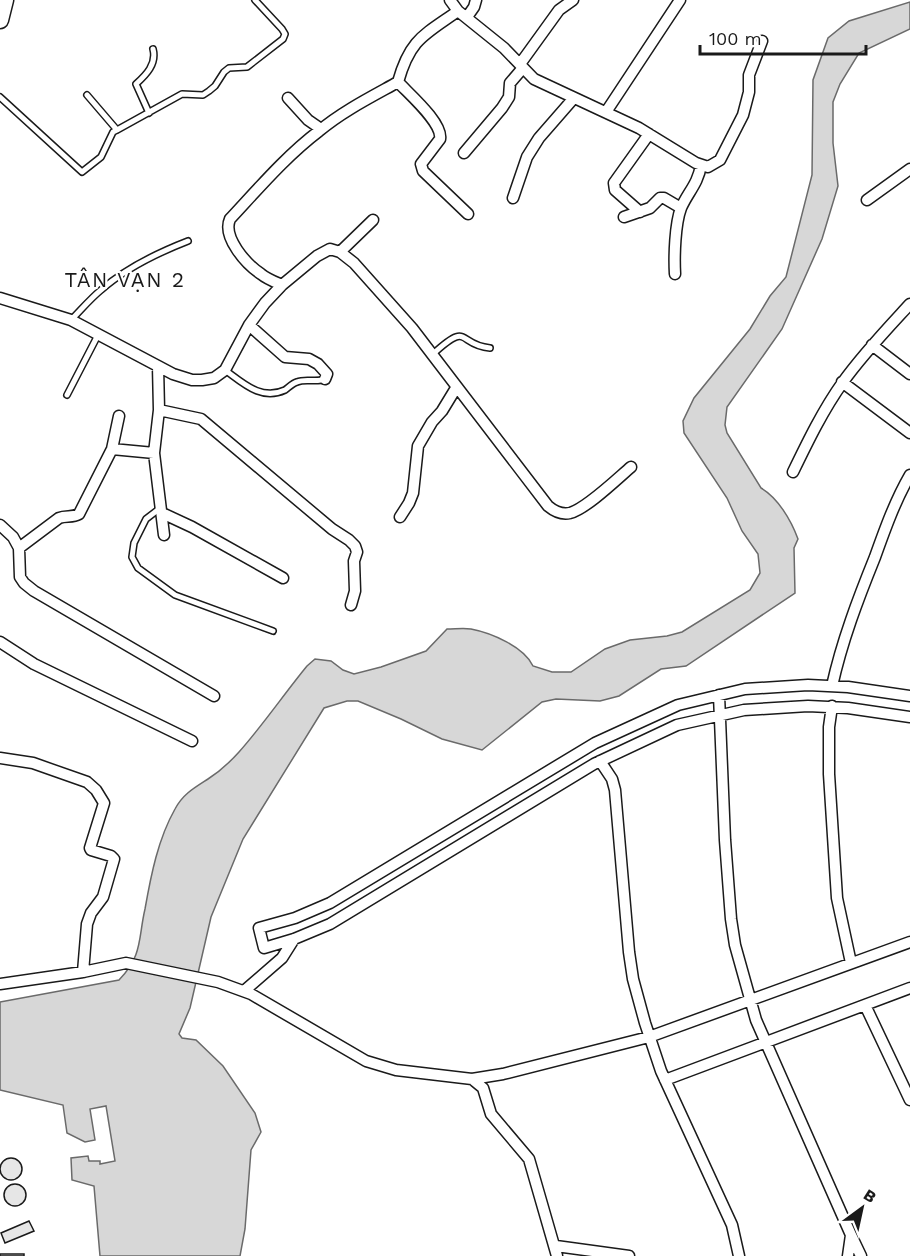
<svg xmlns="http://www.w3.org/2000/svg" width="910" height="1256" font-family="'Work Sans',sans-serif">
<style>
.water{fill:#d7d7d7;stroke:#6a6a6a;stroke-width:1.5}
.building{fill:#e6e6e6;stroke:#1a1a1a;stroke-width:1.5}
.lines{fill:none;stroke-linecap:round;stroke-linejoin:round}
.service-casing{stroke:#1a1a1a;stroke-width:8}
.minor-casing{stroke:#1a1a1a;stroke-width:13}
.primary-casing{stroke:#1a1a1a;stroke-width:19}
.service{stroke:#fff;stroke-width:5}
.minor{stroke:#fff;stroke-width:10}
.primary{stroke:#fff;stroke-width:16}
.labels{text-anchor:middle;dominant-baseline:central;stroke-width:4.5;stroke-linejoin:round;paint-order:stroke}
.quarter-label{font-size:21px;letter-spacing:1.5px;fill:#1a1a1a;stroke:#fff}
</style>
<rect width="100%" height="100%" fill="#fff"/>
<path class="water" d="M910 2V29L859 53 840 84 833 102V143L838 186 822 239 782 329 727 407 725 425 727 433 761 488C778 498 791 520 798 539L794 548 795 593 686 666 661 669 619 696 600 701 556 699 542 702 482 750 442 739 401 719 358 701H347L324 708 243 839 211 917 190 1008 179 1034 182 1038 196 1040 223 1066 255 1113 261 1132 251 1150 245 1229 240 1256H100L94 1186 72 1180 71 1158 88 1156 89 1161H100V1164L115 1161 106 1106 90 1109 95 1140 85 1142 67 1133 63 1105 0 1090V1002L119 980C143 955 138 939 145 909 151 875 158 839 175 809 183 794 194 788 208 779 219 772 230 762 239 752 263 725 284 694 307 666L315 659 331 661 343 670 354 674 381 667 426 651 447 629C455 629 464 628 471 629 492 633 524 647 533 666L552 672H571L605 649 630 640 667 636 682 632 750 590 760 573 758 554 742 531 727 498 684 433 683 421 694 398 750 329 770 296 786 277 812 175 813 80 828 38 849 21Z"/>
<path class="building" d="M0 1169a11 11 0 1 1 22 0a11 11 0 1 1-22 0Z
M4 1195a11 11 0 1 1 22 0a11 11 0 1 1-22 0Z
M29 1221 34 1231 5 1243 1 1233Z
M0 1254H24V1256H0Z"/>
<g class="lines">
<g class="service-casing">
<path id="service" d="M87 95 117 130
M0 97 82 172 101 157 113 132 117 130 182 94 203 95 209 91 215 86 224 72 229 68 247 67 283 39 285 34 282 29 255 0
M149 113 136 84C146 75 157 64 153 49
M71 320C81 310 90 299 101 290 126 268 157 253 188 241
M433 354C470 320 457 345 490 348
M225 370C243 383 261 401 285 390 289 387 293 383 297 382 306 378 316 383 325 379
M67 395 98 335
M159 509 146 519 134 543 132 557 138 568 175 595 273 631"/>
</g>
<g class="minor-casing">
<path id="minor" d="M450 0 458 11 504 48 534 79 639 128 696 163 708 167 720 160 743 115 749 92V75L762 41
M467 17 474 7 476 0
M520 64 559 10 573 0
M398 82C409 94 443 123 440 139L421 164 423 171 468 214
M288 98 308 120 321 129
M606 112 680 0
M464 153 502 108 509 97 510 83 522 69
M513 198 527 157 539 138 573 99
M867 200 910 169
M640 212 615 190 614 183 649 134
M624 217 650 208 660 198H664L681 208
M340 252 373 220
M675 274C674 256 675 224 681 208 688 192 698 184 701 165
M282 285C275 282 267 279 261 274 246 264 222 237 230 219 258 189 286 156 319 131 343 111 371 97 398 82 410 39 424 35 458 11
M0 298 71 320 173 374 192 380H202L214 378 225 370 249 325 265 303 282 285 317 256 330 249 340 252 354 263 412 328 548 506C554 511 561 515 570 513 586 509 617 479 631 467
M249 325 285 357 309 359 318 364 327 374 325 379
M872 345 910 374
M158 366 159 410 154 453 164 535
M842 382 910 433
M159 410 201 419 332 529 349 540 355 546 357 552 354 561 355 591 351 605
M112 449 119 416
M793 472C808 441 823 410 843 382 863 354 887 329 910 304
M162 513 192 527 283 578
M400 517 409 503 413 493 418 446 432 422 442 411 456 388
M0 525 13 537 19 548 20 577 24 583 34 591 214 696
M19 548 59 518C66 515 72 518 79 514L112 449 154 453
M0 642 34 664 192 741
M832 686C842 641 858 599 875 557 885 529 895 501 910 475
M719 695 725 840 731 919 735 945 756 1020 851 1235 848 1256
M910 696 848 687 808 685 745 689 678 705 595 743 330 903 295 918 259 928 264 948 294 939 330 924 594 764 677 725 744 710 808 706 848 708 910 717
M832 706 829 727V774L837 898 851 963
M0 758 33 763 87 782 96 790 104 803 90 848 91 850 111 856 114 859 103 897 91 913 87 924 83 972
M600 761 612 779 615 790 629 952 633 979 645 1023 661 1071 732 1225 739 1256
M0 984 83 972 126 963 218 982 251 994 366 1061 396 1070 472 1079 483 1088 491 1114 529 1159 557 1256
M244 991 282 958 294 939
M865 1005 910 1100
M472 1079 503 1074 649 1037 910 942
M665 1080 910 988
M851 1235 861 1256
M556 1246 629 1256"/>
</g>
<g class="primary-casing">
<path id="primary" d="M0 20 5 0"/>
</g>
<use href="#service" class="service"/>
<use href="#minor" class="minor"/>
<use href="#primary" class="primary"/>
</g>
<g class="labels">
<g class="quarter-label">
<text x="125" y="279">TÂN VẠN 2</text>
</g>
</g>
<g transform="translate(862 1208) rotate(33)" stroke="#ffffff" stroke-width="4.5" paint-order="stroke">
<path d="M0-4.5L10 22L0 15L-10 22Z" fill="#1a1a1a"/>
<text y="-9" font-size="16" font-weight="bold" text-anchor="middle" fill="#1a1a1a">B</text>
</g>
<path d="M700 45v9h166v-9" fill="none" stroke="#1a1a1a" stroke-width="3"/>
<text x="709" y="45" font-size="18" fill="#1a1a1a" stroke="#ffffff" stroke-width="4.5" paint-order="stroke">100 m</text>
</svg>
